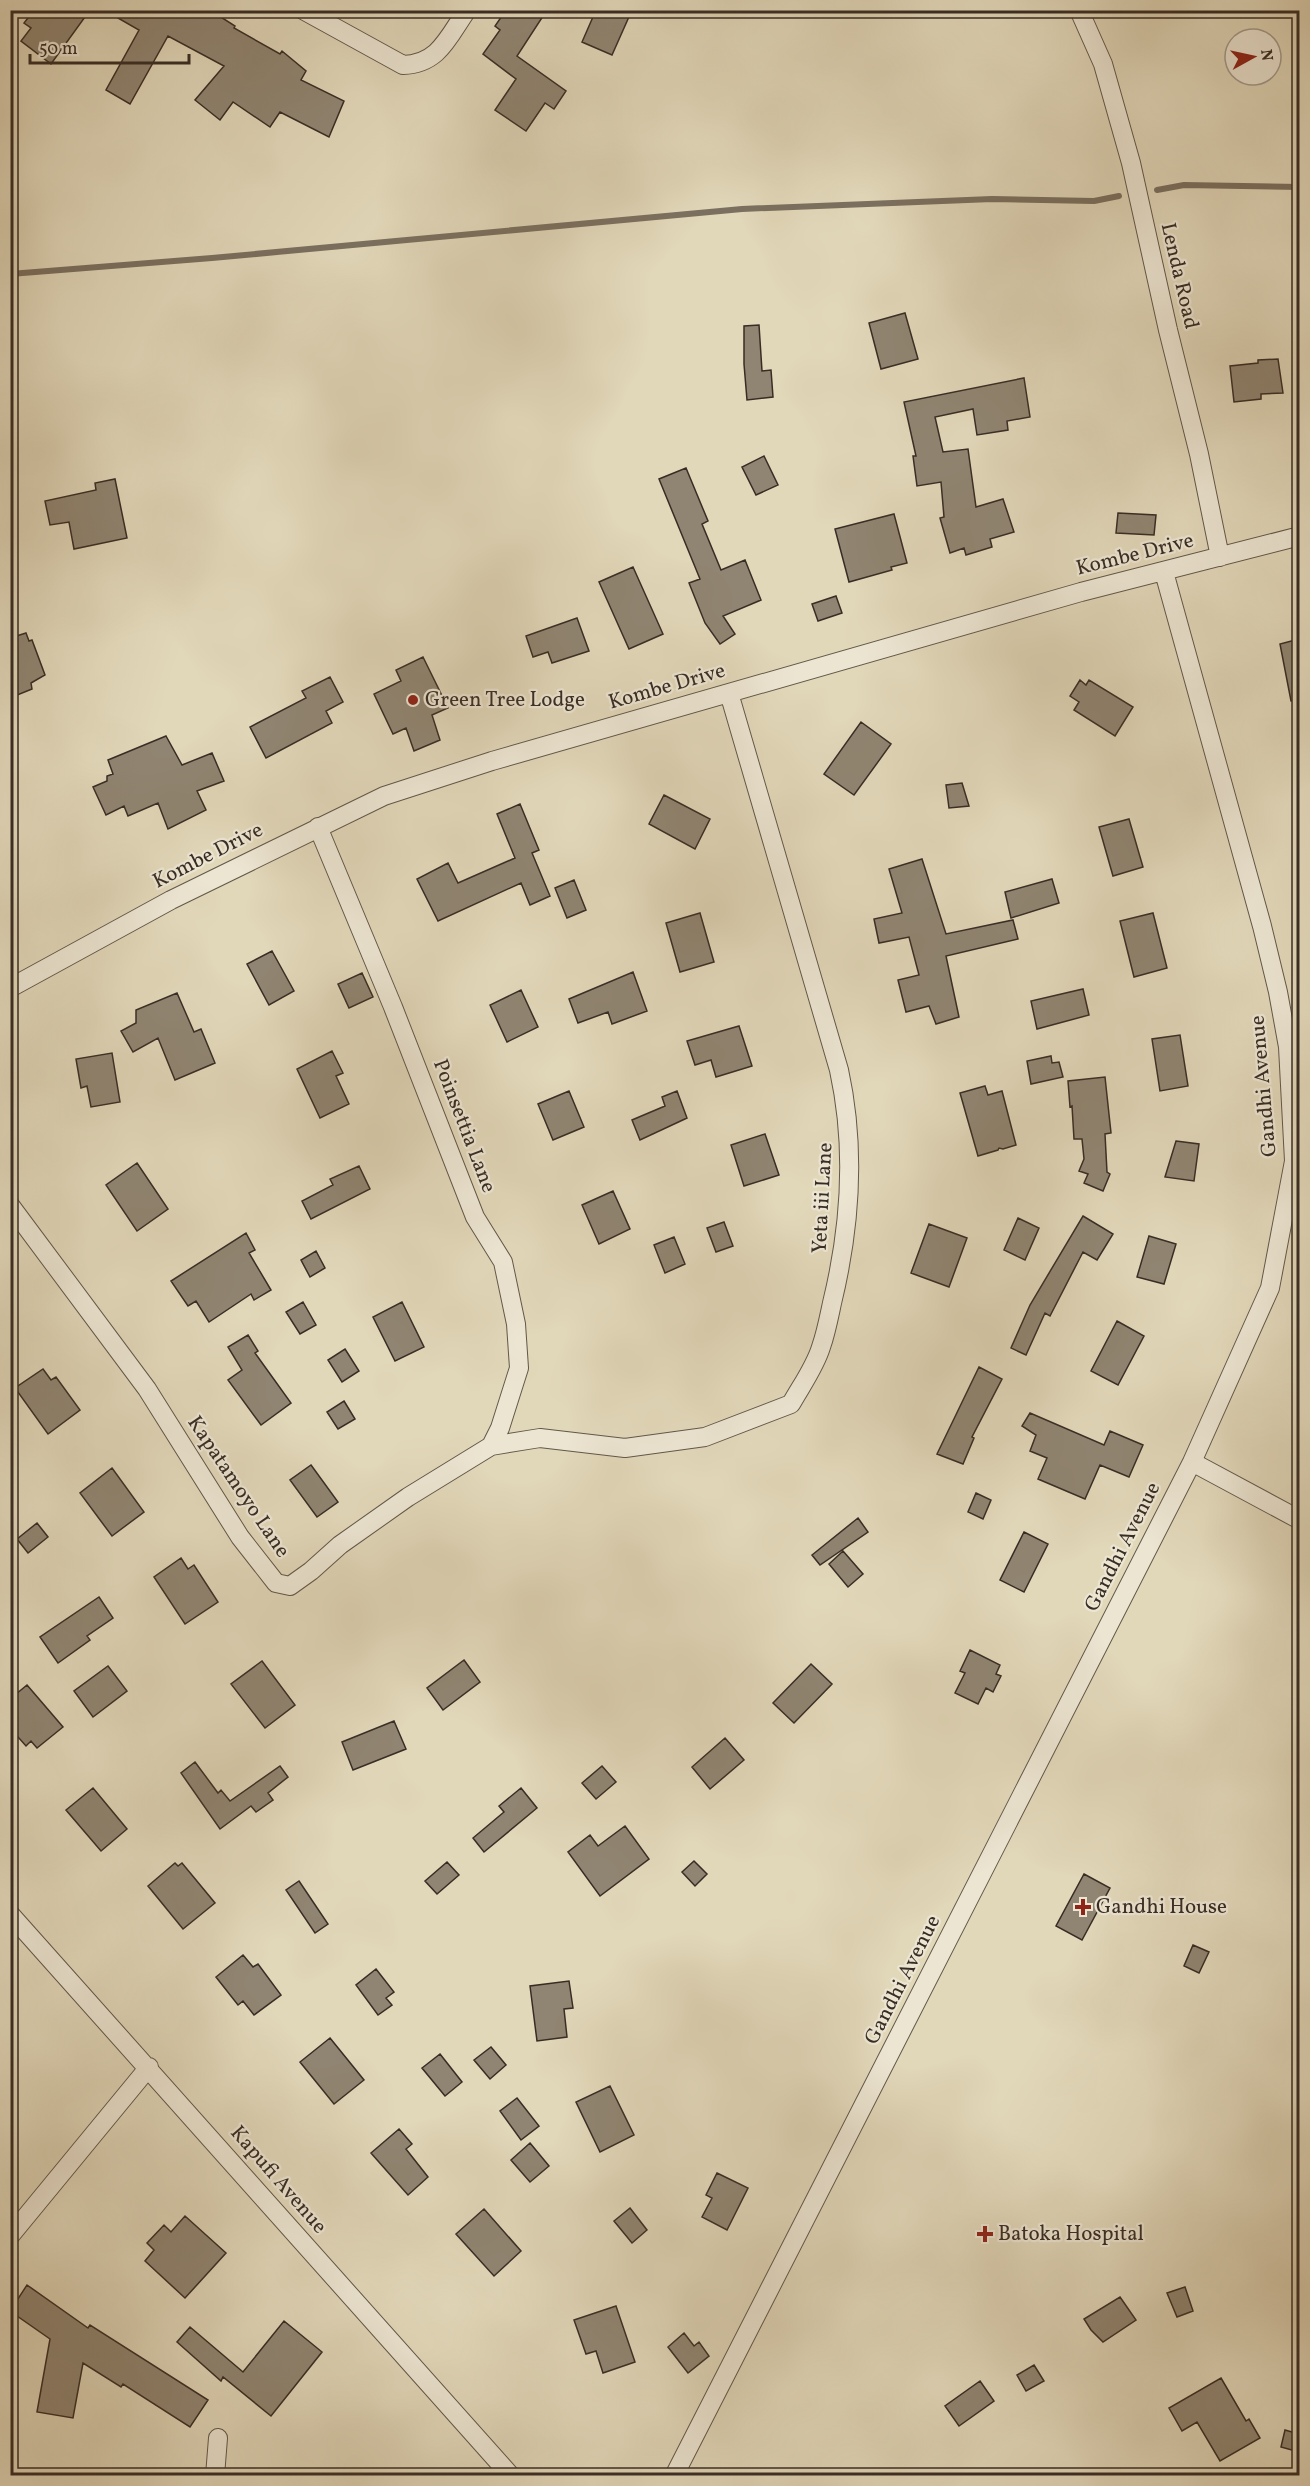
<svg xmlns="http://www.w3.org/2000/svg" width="1310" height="2486" font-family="Vollkorn,serif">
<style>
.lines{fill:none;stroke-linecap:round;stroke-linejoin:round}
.stream{stroke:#7b7060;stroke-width:6}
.building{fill:#908572;stroke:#382d25;stroke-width:1.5}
.minor-casing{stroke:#62584a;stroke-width:20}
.minor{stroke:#ece5d2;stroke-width:18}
.poi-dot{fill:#8f2418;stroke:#ece5d2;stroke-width:2}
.labels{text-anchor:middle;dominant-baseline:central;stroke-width:4.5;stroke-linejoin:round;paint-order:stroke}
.street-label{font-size:21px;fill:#382d25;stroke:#ece5d2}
.poi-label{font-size:21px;fill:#382d25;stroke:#ece5d2;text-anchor:start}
</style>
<rect width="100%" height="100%" fill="#e1d7b9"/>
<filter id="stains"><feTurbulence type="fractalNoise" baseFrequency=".00333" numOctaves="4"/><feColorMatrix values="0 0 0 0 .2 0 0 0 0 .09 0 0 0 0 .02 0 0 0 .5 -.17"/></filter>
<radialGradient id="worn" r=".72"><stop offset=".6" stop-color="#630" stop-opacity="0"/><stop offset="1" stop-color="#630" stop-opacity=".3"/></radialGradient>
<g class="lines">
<path class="stream" d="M1157 190 1184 185 1300 187
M10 274 212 258 742 209 992 199 1094 201 1119 196"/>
</g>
<path class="building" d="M34 10H90L51 64 21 41 31 28 24 23Z
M104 10H210L235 26 234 28 280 54 282 51 306 71 301 80 344 101 329 137 280 112 270 127 233 102 220 120 195 100 224 66 168 36 130 104 106 90 139 30Z
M506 10H547L517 56 566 91 554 109 545 103 526 131 495 110 516 79 483 54 500 30 495 26Z
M596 10H632L612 55 582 42Z
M905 313 918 359 881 369 869 323Z
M759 325 762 371 771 370 773 397 747 400 744 364V326Z
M1278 359 1283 393 1261 394V399L1234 402 1230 366 1258 363V360Z
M1024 378 1030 417 1007 421 1008 430 977 435 973 409 935 417 943 452 968 449 976 507 1003 499 1014 532 990 539 992 547 966 555 964 548 950 553 940 518 944 517 941 482 917 486 913 456H916L904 402Z
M764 456 778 485 756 495 742 467Z
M686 468 708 521 702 524 721 570 745 560 761 600 723 616 735 634 720 644 705 623 689 583 700 579 659 479Z
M115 479 127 538 74 549 69 522 50 525 45 501 96 490 95 483Z
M1118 513 1156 515 1154 535 1116 533Z
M894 514 907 563 891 567 892 570 849 582 835 529Z
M633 567 663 634 629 649 599 582Z
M836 596 842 613 818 621 812 604Z
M577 618 589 651 552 663 548 652 533 657 526 636Z
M26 633 29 641 32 640 45 675 31 683 32 689 10 698V638Z
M1299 639V700L1291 701 1280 644Z
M423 657 448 708 432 715 440 740 414 751 406 728 393 734 374 694 401 681 396 670Z
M330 677 343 702 326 711 332 723 266 758 250 727 306 698 302 691Z
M1080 680 1086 685 1089 680 1133 707 1115 736 1074 710 1079 702 1070 696Z
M861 722 891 744 854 795 824 774Z
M166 736 182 765 212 753 224 781 197 791 206 810 168 829 158 803 128 816 124 806 106 815 93 787 107 781V776L113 774 108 760Z
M962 783 969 806 949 808 946 785Z
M664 795 710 819 695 849 649 824Z
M520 804 539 850 532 853 550 896 530 905 521 883 438 921 417 879 448 863 458 883 515 858 497 814Z
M1129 819 1143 867 1113 876 1099 827Z
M922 859 946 934 1013 920 1018 939 946 956 959 1017 936 1024 929 1006 906 1012 898 980 919 975 909 937 879 943 874 919 902 913 889 869Z
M1052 879 1059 903 1011 918 1005 892Z
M574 880 586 910 567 918 555 888Z
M700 913 714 962 680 972 666 923Z
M1153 913 1167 968 1134 977 1120 921Z
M272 951 294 991 269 1005 247 964Z
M633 972 647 1011 612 1024 608 1012 578 1023 569 999Z
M362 973 373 997 349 1008 338 984Z
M1083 989 1089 1015 1037 1029 1031 1001Z
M521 990 538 1027 507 1042 490 1005Z
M177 993 194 1032 201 1029 215 1063 175 1080 158 1038 133 1052 121 1031 136 1023V1010Z
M739 1026 752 1066 716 1077 711 1060 695 1065 687 1041Z
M1180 1035 1188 1086 1160 1091 1152 1039Z
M332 1051 343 1073 336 1076 349 1104 320 1118 297 1069Z
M112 1053 120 1102 91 1107 87 1086 81 1088 76 1059Z
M1051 1056 1052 1063 1059 1062 1063 1077 1031 1084 1027 1061Z
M1105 1077 1111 1133 1105 1134 1107 1172 1110 1174 1103 1191 1084 1183 1088 1174 1079 1171 1084 1159 1082 1139H1074L1072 1106 1070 1107 1068 1081Z
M985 1086 988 1095 1002 1091 1016 1145 1003 1149 999 1148 998 1150 978 1156 960 1093Z
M569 1091 584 1127 553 1140 538 1104Z
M677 1091 687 1118 640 1140 632 1120 665 1106 662 1097Z
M765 1134 779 1175 744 1186 731 1145Z
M1176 1141 1199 1144 1194 1181 1165 1177Z
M137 1163 168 1209 137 1231 106 1185Z
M359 1166 370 1189 311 1219 302 1201 333 1185 330 1179Z
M613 1191 630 1229 599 1244 582 1205Z
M1083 1216 1113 1234 1097 1260 1083 1252 1050 1316 1045 1313 1026 1355 1011 1348 1030 1305Z
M1018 1218 1039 1228 1025 1260 1004 1250Z
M724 1222 733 1246 716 1252 707 1228Z
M929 1224 967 1238 949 1287 911 1273Z
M246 1233 255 1250 249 1253 271 1290 254 1300 251 1294 209 1322 196 1301 188 1306 171 1281Z
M1149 1236 1176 1244 1164 1284 1137 1277Z
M674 1237 685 1264 665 1273 654 1245Z
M316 1251 325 1268 310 1277 301 1260Z
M303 1302 316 1325 300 1334 286 1312Z
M402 1302 424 1347 395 1361 373 1317Z
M1117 1321 1144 1336 1118 1385 1091 1371Z
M248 1335 258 1351 255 1353 291 1403 261 1425 228 1380 242 1370 228 1347Z
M345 1349 359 1371 342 1382 328 1360Z
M979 1367 1002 1379 972 1437 974 1438 963 1464 937 1454Z
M43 1369 51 1380 56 1377 80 1410 48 1434 15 1388Z
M344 1401 355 1419 338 1429 327 1412Z
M1030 1413 1104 1445 1110 1431 1143 1445 1129 1477 1100 1465 1085 1499 1038 1479 1047 1458 1030 1451 1036 1435 1022 1426Z
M311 1465 338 1502 317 1517 290 1480Z
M112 1468 144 1512 112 1536 80 1493Z
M976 1493 991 1500 983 1519 968 1512Z
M858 1518 868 1532 820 1565 812 1555Z
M37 1523 48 1537 28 1553 17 1539Z
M1024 1532 1048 1544 1024 1592 1000 1580Z
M843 1551 863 1574 848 1587 829 1564Z
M181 1558 188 1569 194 1565 218 1602 185 1624 154 1577Z
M99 1597 113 1618 87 1636 90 1640 58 1663 40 1637Z
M970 1650 1000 1665 996 1674 1001 1676 993 1692 986 1688 978 1704 955 1693 965 1673 960 1671Z
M464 1660 480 1682 443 1710 427 1688Z
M262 1661 295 1705 265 1728 231 1684Z
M811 1664 832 1684 794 1723 773 1703Z
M108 1666 127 1691 93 1717 74 1691Z
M27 1685 63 1727 37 1748 31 1741 26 1746 10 1728V1699Z
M394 1721 406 1749 353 1770 342 1742Z
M725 1738 744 1760 710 1789 692 1767Z
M195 1762 218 1793 221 1790 230 1801 280 1766 288 1777 268 1793 273 1800 256 1812 251 1806 220 1829 181 1773Z
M602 1766 616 1782 596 1799 582 1783Z
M93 1788 127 1829 101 1851 66 1810Z
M521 1788 537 1808 484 1852 473 1838 504 1812 499 1806Z
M625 1826 649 1859 600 1896 568 1852 590 1835 598 1846Z
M694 1861 707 1874 695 1886 682 1872Z
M447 1862 459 1875 437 1894 425 1881Z
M175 1863 178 1866 182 1863 215 1903 183 1929 148 1886Z
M1084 1874 1110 1888 1082 1940 1056 1926Z
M299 1881 328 1924 315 1933 286 1890Z
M1193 1945 1209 1952 1199 1973 1184 1966Z
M243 1955 253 1967 258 1964 281 1995 254 2015 243 2001 238 2005 216 1977Z
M376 1969 394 1992 386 1998 392 2005 378 2015 356 1985Z
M569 1981 573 2008 564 2009 567 2037 537 2041 530 1986Z
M330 2038 364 2080 334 2104 300 2062Z
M491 2047 506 2065 490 2079 474 2060Z
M440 2054 462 2082 445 2096 422 2068Z
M610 2086 634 2135 600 2152 576 2102Z
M517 2098 539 2126 521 2140 500 2111Z
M399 2129 412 2144 406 2149 428 2177 408 2195 371 2153Z
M530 2143 549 2166 530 2182 511 2160Z
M717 2173 748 2188 727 2230 702 2217 712 2198 706 2195Z
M630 2208 647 2230 632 2243 614 2221Z
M484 2209 521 2251 494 2276 456 2234Z
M185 2216 226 2253 185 2298 145 2261 154 2250 147 2243 164 2225 171 2232Z
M27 2285 88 2328 90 2325 208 2400 190 2427 123 2384 121 2387 83 2363 73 2418 37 2412 50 2339 10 2311Z
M1185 2287 1193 2311 1177 2317 1167 2293Z
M1120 2297 1136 2320 1103 2342 1091 2330 1084 2319Z
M616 2306 635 2362 603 2373 596 2351 586 2354 574 2320Z
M284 2321 322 2352 271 2416 223 2377 221 2381 177 2342 190 2327 243 2372Z
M684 2333 694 2346 699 2342 709 2356 688 2373 668 2347Z
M1034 2365 1044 2381 1026 2391 1017 2375Z
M1221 2378 1246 2421 1249 2419 1260 2438 1220 2461 1197 2422 1182 2431 1169 2408Z
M980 2381 994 2401 959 2426 945 2406Z
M1285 2430 1299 2434V2452L1281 2447Z"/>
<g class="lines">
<g class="minor-casing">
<path id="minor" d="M303 10 403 65C439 64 448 37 467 10
M1079 10 1103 64 1131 163 1168 330 1199 454 1220 557
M318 827 393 1007 475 1217 503 1262 516 1324 519 1368 500 1428 491 1446
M10 988 171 900 384 796 492 761 1081 592 1300 536
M10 1205 147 1389 240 1537 276 1583 290 1586 311 1571 340 1545 408 1497 491 1446 540 1438 625 1448 705 1437 791 1404C801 1386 815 1367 821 1347 826 1333 829 1317 832 1303 851 1225 856 1148 839 1070L729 693
M1192 1462 1300 1520
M10 1914 511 2476
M10 2236 149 2067
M215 2476 218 2438
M674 2476 1192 1462 1270 1288 1294 1161 1288 1047 1278 992 1262 926 1164 572"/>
</g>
<use href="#minor" class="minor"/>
</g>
<g class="poi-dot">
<circle cx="413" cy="700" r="6"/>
<path d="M1080 1898h6v6h6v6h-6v6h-6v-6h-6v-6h6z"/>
<path d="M982 2225h6v6h6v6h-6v6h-6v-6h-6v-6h6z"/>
</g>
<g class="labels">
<g class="street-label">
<text transform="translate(1179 276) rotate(77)">Lenda Road</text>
<text transform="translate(1135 555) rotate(-14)">Kombe Drive</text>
<text transform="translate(667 687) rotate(-16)">Kombe Drive</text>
<text transform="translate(208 856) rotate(-27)">Kombe Drive</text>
<text transform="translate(1264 1086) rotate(-95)">Gandhi Avenue</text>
<text transform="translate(464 1126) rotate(69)">Poinsettia Lane</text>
<text transform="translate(823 1198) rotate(-87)">Yeta iii Lane</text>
<text transform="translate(238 1487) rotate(56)">Kapatamoyo Lane</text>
<text transform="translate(1123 1547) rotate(-63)">Gandhi Avenue</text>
<text transform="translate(903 1980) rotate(-63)">Gandhi Avenue</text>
<text transform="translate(278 2180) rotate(49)">Kapufi Avenue</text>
</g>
<g class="poi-label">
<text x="425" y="700">Green Tree Lodge</text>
<text x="1096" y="1907">Gandhi House</text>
<text x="998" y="2234">Batoka Hospital</text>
</g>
</g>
<rect width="1310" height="2486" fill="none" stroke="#e1d7b9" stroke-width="36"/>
<rect x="12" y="12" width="1286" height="2462" fill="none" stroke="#382d25" stroke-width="3"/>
<rect x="18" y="18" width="1274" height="2450" fill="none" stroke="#382d25" stroke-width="1.5"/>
<g transform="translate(1253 57) rotate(82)"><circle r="28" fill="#ece5d2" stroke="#a49b8d" stroke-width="1.5"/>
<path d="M0-4.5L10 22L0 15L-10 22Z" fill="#8f2418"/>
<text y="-9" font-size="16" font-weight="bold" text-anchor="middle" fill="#382d25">N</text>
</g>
<path d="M30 54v9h159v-9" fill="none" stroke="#382d25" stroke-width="3"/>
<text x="39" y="54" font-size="18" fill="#382d25" stroke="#ece5d2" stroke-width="4.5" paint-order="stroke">50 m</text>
<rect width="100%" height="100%" filter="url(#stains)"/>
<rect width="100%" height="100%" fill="url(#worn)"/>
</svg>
